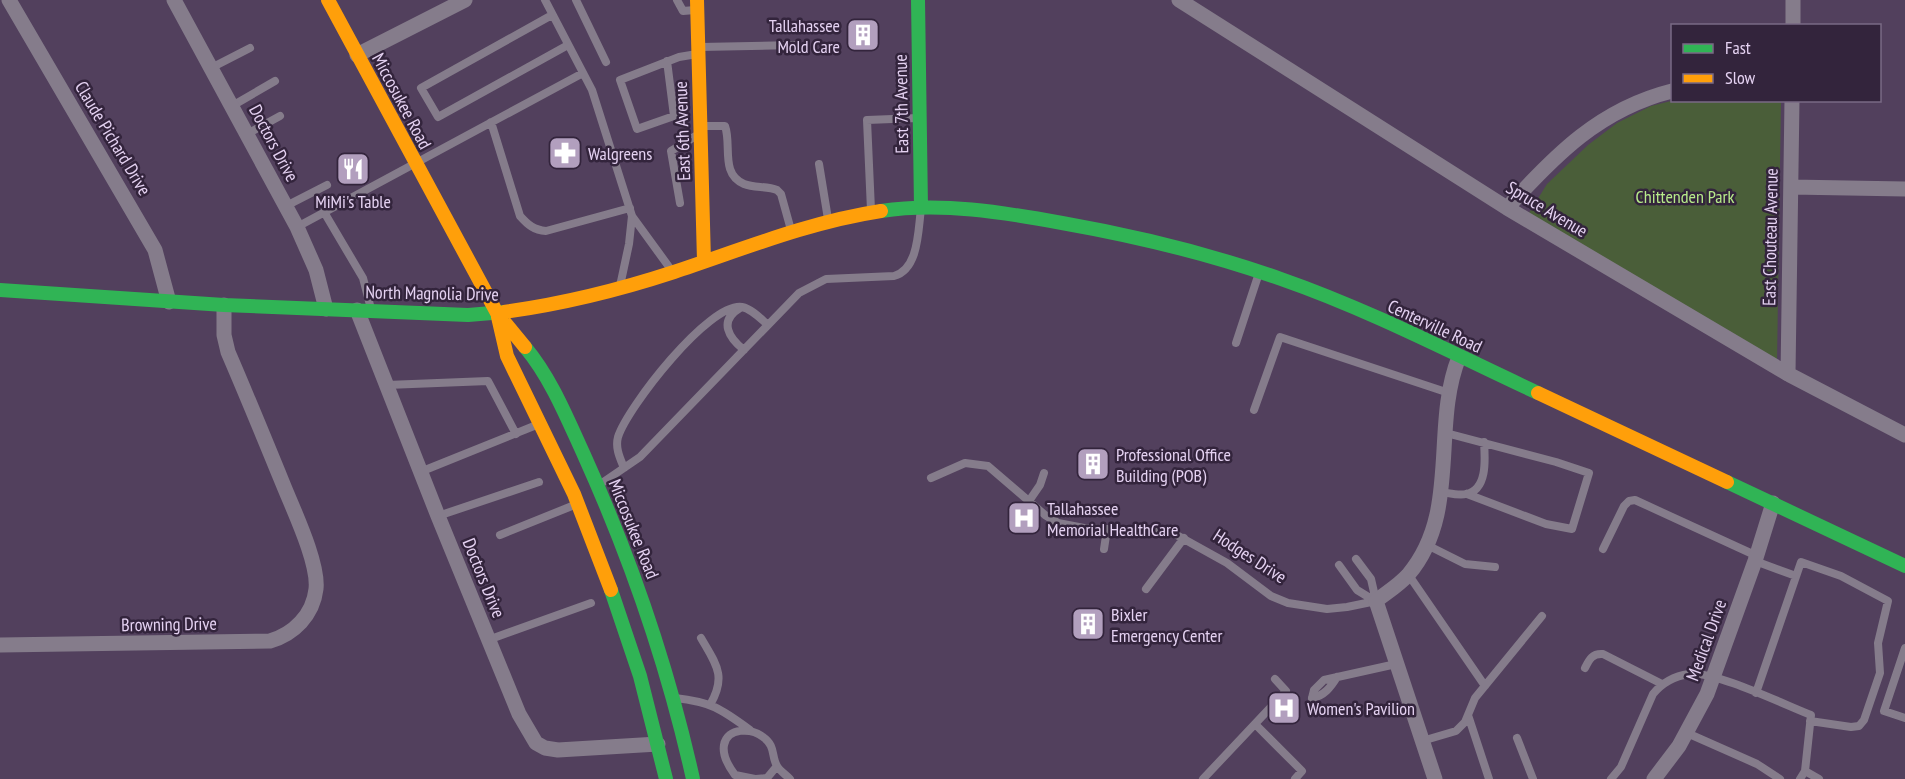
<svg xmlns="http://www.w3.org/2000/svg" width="1905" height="779" font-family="'PT Sans Narrow',sans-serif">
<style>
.green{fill:#4a5e39}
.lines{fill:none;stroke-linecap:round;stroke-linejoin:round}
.lane{stroke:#857c8b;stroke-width:8}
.street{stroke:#857c8b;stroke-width:15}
.fast{stroke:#30b455;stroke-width:14}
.slow{stroke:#ff9f0a;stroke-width:14}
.labels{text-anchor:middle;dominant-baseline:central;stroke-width:5;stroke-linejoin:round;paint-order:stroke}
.poi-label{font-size:18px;fill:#e5d2f2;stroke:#33243c;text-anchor:start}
.street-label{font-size:18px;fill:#e5d2f2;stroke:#33243c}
.park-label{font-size:18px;fill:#b7eb8a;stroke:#33243c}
</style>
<rect width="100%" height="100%" fill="#52405d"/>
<path class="green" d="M1675 100 1781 101 1777 362 1529 213 1547 184 1588 145 1617 123 1651 106Z"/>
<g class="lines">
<path class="lane" d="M545 0 592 90 632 216 672 271
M576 0 606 62
M677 0 683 11 695 10
M552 15 421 88 438 117 568 45
M700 47 795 45
M667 61 674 116 637 129 620 80 679 57 697 54
M211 68 250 48
M232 106 275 81
M491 122 520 216C528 225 534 230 546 231L630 208
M702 126H725C732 145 720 174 744 184 754 188 767 186 777 190L781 194 791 230
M247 134 280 116
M819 164 828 219
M680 203 671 151 699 134
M286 206 327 185
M871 210 867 120 918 118
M324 212 363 278 371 309
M297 227 583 73
M620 286 629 244 632 216
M740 308C718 321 729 338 744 350
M1236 343 1259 273
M387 385 488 381 516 434
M1254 410 1280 337 1449 393
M1446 433 1556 462 1589 473 1572 529 1546 524 1467 494
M624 468C620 458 615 448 618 437 627 408 709 302 742 307 752 309 761 319 768 325
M420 472 539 424
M931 478 965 463 988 466 1045 515 1058 523 1084 528 1173 533 1227 563 1271 596 1288 603 1327 609 1347 607 1376 601
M599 485 640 457 799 293 826 279 894 276C919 269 918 230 921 209
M1441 492C1449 493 1459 496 1466 494 1488 490 1485 458 1484 442
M1029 501 1040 485 1044 473
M438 516 539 482
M500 535 577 504
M1427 545 1465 564 1495 567
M1104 549 1107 529
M1603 549 1624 506 1629 501 1635 500 1757 556
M1356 559 1371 579 1376 601
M1755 561 1796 576
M1339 565 1357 590 1375 601
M1408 574 1485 686
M1146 589 1184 538
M701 638C716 664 727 676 710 705
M488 640 591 603
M1905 648 1884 711 1905 718
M1585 668C1589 660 1592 653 1603 654L1662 684
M1756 693 1801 562 1841 576 1888 601 1878 643 1880 673 1864 720 1859 726 1851 727 1810 721
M675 698C711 702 720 708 750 730
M1312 698 1314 690 1324 680 1396 664
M1312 698C1324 696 1331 687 1337 677
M1468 715 1489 779
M1255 724 1302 771 1295 779
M1687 733 1757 764 1780 779
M1517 738 1533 779
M1422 741 1456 731 1465 722 1475 698 1542 616
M1805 771 1819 779
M755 779 735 775C729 767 722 756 724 745 727 727 752 728 763 737 776 746 771 756 777 766 779 770 786 775 790 779
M756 779 767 778 777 766
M1203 779 1286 691 1275 679
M1611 779 1621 767 1653 694C1662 683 1675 676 1689 674 1713 670 1785 705 1811 715L1805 771 1800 779"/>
<path class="street" d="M9 0 155 250 169 302
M174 0 297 227 316 270 326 309
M1179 0 1507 208 1788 374 1905 435
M1793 26V0
M357 55 465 0
M1791 187 1905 189
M1507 208C1555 155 1600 109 1672 91
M357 310 438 516 519 714 536 743 545 748 558 750 658 744
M1788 374 1792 100
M0 645 270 641C294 634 313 615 316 589 319 563 293 509 283 484 265 440 247 396 228 352L224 335V305
M1435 779 1376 601C1386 593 1399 585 1408 575 1461 513 1431 427 1459 357
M1654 779 1679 746 1707 694 1755 561 1773 503"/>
<path class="fast" d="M918 0 921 207
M881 211C941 202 1002 212 1062 223 1136 236 1210 254 1281 279 1370 310 1454 354 1538 393
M0 290 224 305 468 315 504 312
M525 347C551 378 567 418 584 455 631 559 668 667 693 779
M1727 482 1905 566
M611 590 640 676 666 779"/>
<path class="slow" d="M328 0 497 313 525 347
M697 0 704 261
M504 312C562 304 619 290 674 272 743 249 809 222 881 211
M498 317 507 356 574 494 611 590
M1538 393 1727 482"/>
</g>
<defs>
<g id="building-square" transform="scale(1.725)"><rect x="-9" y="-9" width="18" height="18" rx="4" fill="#b29fbe" stroke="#33243c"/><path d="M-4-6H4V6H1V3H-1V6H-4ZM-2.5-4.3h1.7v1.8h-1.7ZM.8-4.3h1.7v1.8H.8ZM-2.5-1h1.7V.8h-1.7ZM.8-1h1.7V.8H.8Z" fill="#fff"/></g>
<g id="pharmacy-square" transform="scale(1.725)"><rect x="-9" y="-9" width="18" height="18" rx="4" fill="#b29fbe" stroke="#33243c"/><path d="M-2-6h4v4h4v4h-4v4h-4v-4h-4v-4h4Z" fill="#fff"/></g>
<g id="restaurant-square" transform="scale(1.725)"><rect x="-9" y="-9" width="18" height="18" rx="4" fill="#b29fbe" stroke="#33243c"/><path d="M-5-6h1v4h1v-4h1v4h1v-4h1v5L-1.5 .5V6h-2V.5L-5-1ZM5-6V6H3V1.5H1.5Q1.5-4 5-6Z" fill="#fff"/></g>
<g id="hospital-square" transform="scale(1.725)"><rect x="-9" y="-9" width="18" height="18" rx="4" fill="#b29fbe" stroke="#33243c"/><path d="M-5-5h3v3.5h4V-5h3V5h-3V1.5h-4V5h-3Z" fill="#fff"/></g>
</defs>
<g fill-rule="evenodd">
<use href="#building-square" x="863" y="35"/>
<use href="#pharmacy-square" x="565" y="153"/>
<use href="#restaurant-square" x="353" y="169"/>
<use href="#building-square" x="1093" y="464"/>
<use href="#hospital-square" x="1024" y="518"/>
<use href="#building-square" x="1088" y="624"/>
<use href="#hospital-square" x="1284" y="708"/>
</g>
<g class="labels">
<g class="poi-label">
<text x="840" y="25" text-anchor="end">Tallahassee<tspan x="840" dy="21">Mold Care</tspan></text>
<text x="588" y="153">Walgreens</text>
<text x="353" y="201" text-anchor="middle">MiMi's Table</text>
<text x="1116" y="454">Professional Office<tspan x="1116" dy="21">Building (POB)</tspan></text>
<text x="1047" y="508">Tallahassee<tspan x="1047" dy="21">Memorial HealthCare</tspan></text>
<text x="1111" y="614">Bixler<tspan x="1111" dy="21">Emergency Center</tspan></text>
<text x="1307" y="708">Women's Pavilion</text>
</g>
<g class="street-label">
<text transform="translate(402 101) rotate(62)">Miccosukee Road</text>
<text transform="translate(901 104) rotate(-91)">East 7th Avenue</text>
<text transform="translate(682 131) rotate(-92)">East 6th Avenue</text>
<text transform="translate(113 138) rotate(59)">Claude Pichard Drive</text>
<text transform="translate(274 143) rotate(62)">Doctors Drive</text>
<text transform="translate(1547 209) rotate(31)">Spruce Avenue</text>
<text transform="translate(1770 237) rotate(-89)">East Chouteau Avenue</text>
<text transform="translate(432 293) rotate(1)">North Magnolia Drive</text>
<text transform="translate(1435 326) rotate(25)">Centerville Road</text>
<text transform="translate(634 529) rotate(68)">Miccosukee Road</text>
<text transform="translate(1250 556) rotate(33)">Hodges Drive</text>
<text transform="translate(484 578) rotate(68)">Doctors Drive</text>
<text transform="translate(169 624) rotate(-1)">Browning Drive</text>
<text transform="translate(1706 640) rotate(-70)">Medical Drive</text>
</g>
<g class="park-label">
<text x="1685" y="196">Chittenden Park</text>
</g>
</g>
<rect x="1671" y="24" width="210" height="78" fill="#33243c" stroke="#7a6a85" stroke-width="1.5"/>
<rect x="1683" y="44" width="30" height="9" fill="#30b455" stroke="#7a6a85" stroke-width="1.5"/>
<text x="1725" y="54" font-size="18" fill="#e5d2f2">Fast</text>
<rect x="1683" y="74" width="30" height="9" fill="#ff9f0a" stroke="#7a6a85" stroke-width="1.5"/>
<text x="1725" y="84" font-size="18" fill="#e5d2f2">Slow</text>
</svg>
